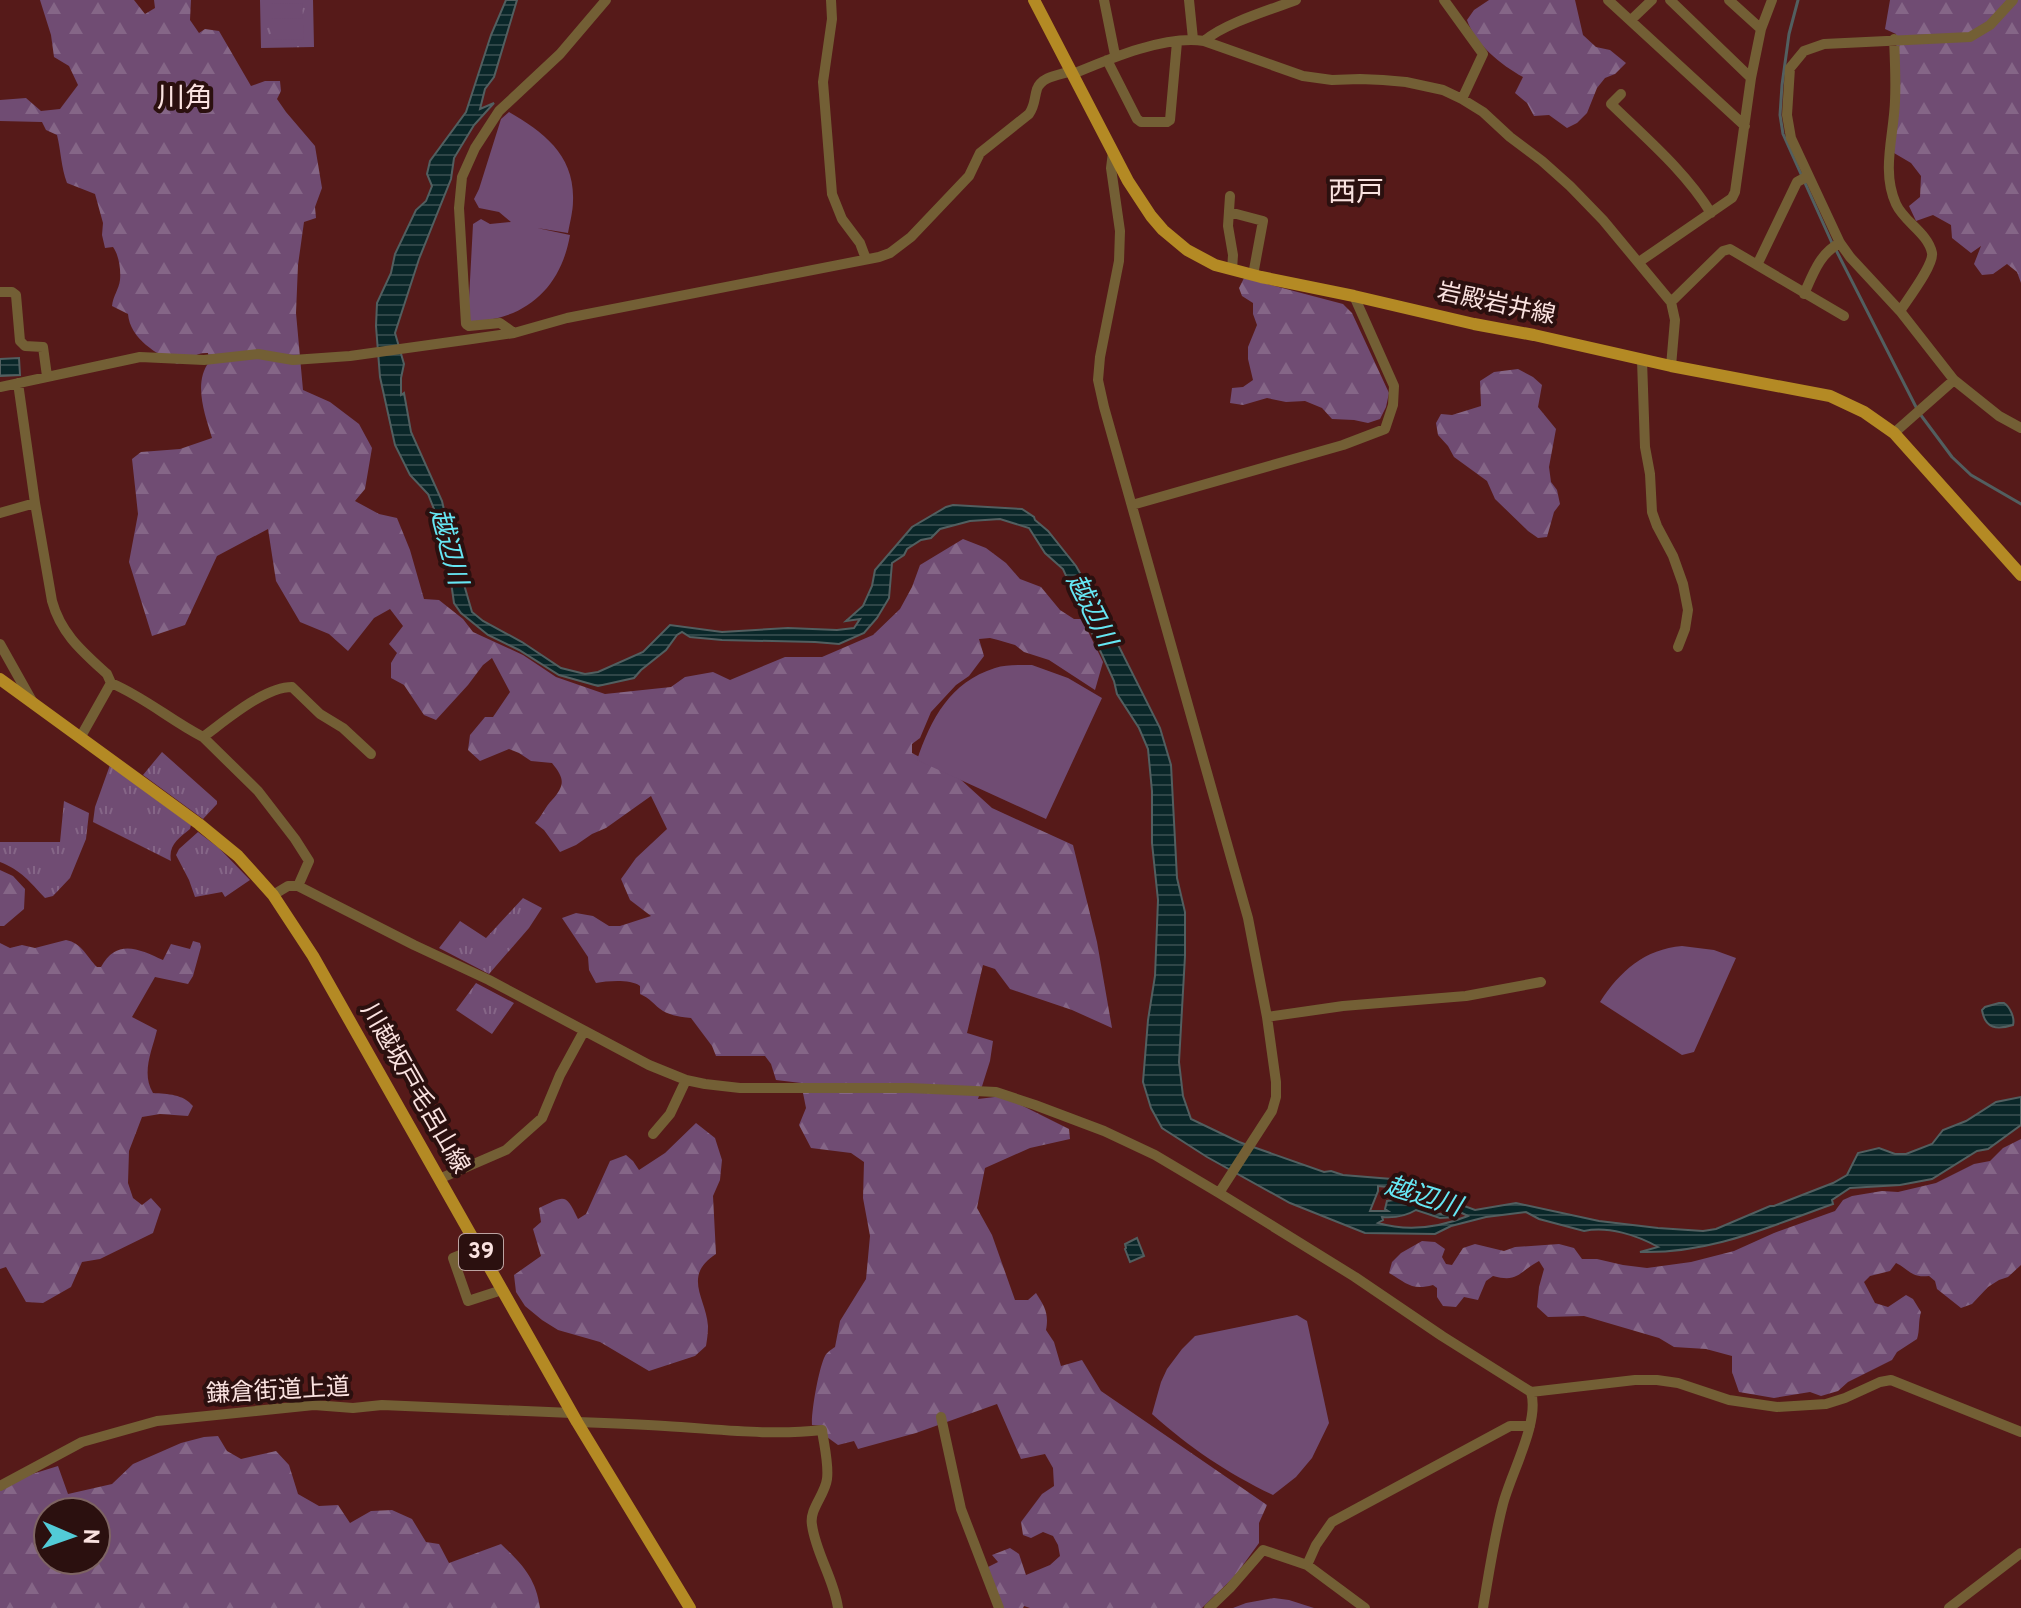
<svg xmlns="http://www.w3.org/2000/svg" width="2021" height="1608" font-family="Overpass,'Noto Sans JP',sans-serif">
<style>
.grass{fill:url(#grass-tufts)}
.forest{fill:url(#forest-firs);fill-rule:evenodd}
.garden{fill:#704c73}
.water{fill:url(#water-rules);stroke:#525f60;stroke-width:2;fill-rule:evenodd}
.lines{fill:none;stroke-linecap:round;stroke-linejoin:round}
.stream{stroke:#525f60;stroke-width:3}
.minor{stroke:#735f35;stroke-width:10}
.major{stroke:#b48a24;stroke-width:12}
.labels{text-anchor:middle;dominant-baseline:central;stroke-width:8;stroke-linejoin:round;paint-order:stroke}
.shield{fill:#2b100f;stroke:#bca3a1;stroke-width:2}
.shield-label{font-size:22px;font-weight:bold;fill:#fae2e0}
.street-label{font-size:24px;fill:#fae2e0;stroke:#2b100f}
.water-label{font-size:26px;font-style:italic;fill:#66e7f4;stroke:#2b100f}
.quarter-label{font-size:28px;fill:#fae2e0;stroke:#2b100f}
</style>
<defs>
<pattern id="grass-tufts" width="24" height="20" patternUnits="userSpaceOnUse" patternTransform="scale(2)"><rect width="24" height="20" fill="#704c73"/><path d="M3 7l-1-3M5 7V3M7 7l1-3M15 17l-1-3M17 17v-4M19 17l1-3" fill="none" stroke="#856687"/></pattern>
<pattern id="forest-firs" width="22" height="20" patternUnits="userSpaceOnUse" patternTransform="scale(2)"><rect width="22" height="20" fill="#704c73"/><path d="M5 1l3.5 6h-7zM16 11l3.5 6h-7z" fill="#856687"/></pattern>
<pattern id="water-rules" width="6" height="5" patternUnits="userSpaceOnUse" patternTransform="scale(2)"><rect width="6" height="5" fill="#0a2729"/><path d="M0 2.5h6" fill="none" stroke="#2f4648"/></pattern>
</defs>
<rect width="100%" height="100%" fill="#561a19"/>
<path class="grass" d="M260 0H313L314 47 261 48Z
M162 752 217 801V804L203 819 143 775Z
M110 765 191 825 190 829C179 838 168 845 171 861L93 822 95 807Z
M64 801 89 813 86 839 70 878 53 896 45 898C30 882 21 870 0 862V842H60Z
M198 832 219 848 250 880 225 897 222 892 195 897 189 880 176 855 179 849Z
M523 898 542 908 529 928 489 974 439 948 460 921 486 938Z
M476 983 514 1003 492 1034 456 1010Z"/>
<path class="forest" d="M40 0H134L145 14 155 8 154 0H191L190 20 199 33 205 29 219 31 251 86 265 81H280L281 91 277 99 286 112 315 146 322 188 315 207 316 218 304 222 298 265 296 313 303 390 330 402 359 424 372 448 365 489 355 501 379 514 397 518 410 550 424 599 439 600 463 619 473 632 523 655 556 677 605 694 671 687 685 677 713 672 730 680 785 657H822L873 635 900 609 912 587 920 565 963 539 986 548 1006 563 1020 579 1041 587 1060 610 1074 619H1082L1103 662 1095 690 1049 660 1024 652 1015 645 998 640 990 638 979 639 984 656 969 676 956 685 931 712 920 738 912 744V753L959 778 992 808 1073 845 1097 942 1112 1028 1072 1010 1010 989 995 969 983 965 967 1033 993 1041 990 1061 978 1099 1003 1096 1069 1129 1070 1139 1030 1148 985 1168 977 1208 992 1235 1015 1300H1028L1036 1293C1045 1307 1049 1314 1046 1330L1054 1342 1061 1366 1082 1360 1101 1391 1267 1505 1259 1523V1543L1235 1576 1202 1608H1030L1024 1606 1023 1608H1003L988 1567 998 1562 992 1555 1010 1548 1019 1554 1026 1575 1050 1565 1060 1556 1058 1545 1053 1536 1043 1532 1031 1538 1023 1535 1021 1522 1042 1494 1054 1486 1053 1468 1045 1454 1021 1459 997 1404 916 1433 858 1449 854 1441 838 1445 827 1437 825 1426 812 1425C811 1412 819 1367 825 1356 827 1352 832 1349 835 1347L840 1321 866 1279 870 1236 863 1198 864 1162 851 1153 811 1148 799 1125 806 1108 801 1083 776 1080 771 1064 765 1056H716L712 1046 691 1018C682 1017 672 1016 663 1011 654 1005 650 998 640 994V986C630 979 608 981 596 983L589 970 588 957 562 918 576 913 593 916 609 926H620L651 916 630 900 621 879 636 858 667 829 651 796 606 828 592 834 576 845 560 852 544 830 535 823C542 816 545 807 552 800 565 785 565 779 552 763L531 761 519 753 509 749 480 761 468 750 470 735 485 717H493L510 692 492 658 483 665 468 685 436 720 424 715 404 685 391 678V663L397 653 389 644 403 626 390 609 374 618 348 651 329 634 300 622 276 581 268 529 217 556 185 625 152 636 129 562 138 514 132 459 141 452 180 449 212 438C205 415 193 383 209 362L208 353C195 352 189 361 177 364 157 354 130 339 128 314L112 306C113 296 119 289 120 280 121 270 119 255 113 247L105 248 102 235 103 223 95 194 67 183C61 167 61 151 57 135L46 130 42 122 0 121V100L26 98 41 111 60 109 78 85 69 66 54 57 51 35Z
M1489 0H1575L1583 35 1596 47 1610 50 1626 63 1615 74 1605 78 1597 88 1587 113 1577 123 1567 128 1549 115 1534 116 1527 103 1515 93 1523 77C1501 65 1475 44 1467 20L1474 10Z
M1890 0H2021V283L2017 272 2007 264 1993 274 1982 275 1974 264 1981 246 1971 253 1952 238 1951 225 1933 215 1916 221 1909 206 1920 197 1921 176 1911 163 1894 153 1898 94 1896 34 1885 29Z
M1244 278 1343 304 1352 313 1389 393 1386 407 1380 419 1368 423 1354 420 1332 419 1322 408 1305 401 1286 402 1267 398 1243 405 1230 403 1232 388 1243 387 1253 380 1248 359V347L1257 325 1253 314V303L1242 296 1239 288Z
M1518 369 1533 377 1542 385 1538 407 1556 429 1549 467 1551 482 1557 490 1560 504 1554 512 1547 537 1538 538 1528 531 1495 499 1487 481 1454 457 1448 446 1438 435 1436 423 1441 414 1452 415 1481 406 1480 381 1494 372Z
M0 870 13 876 25 889 24 909 4 926H0Z
M66 940C82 943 86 956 97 967H101C117 938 139 949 163 960L171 944 190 949 193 941 200 943 201 947 193 976 188 984 155 977 132 1017 157 1030C152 1051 141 1073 153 1093 168 1094 183 1094 193 1106L188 1116 160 1114 142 1117 129 1151 128 1183 133 1198 142 1205 151 1198 161 1209 153 1233 100 1259 82 1262 71 1287 43 1303 26 1302 6 1267 0 1269V943L10 948 22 945 35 948Z
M696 1123 715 1138 722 1160 720 1180 713 1196 716 1254C682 1276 706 1298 708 1326 708 1333 707 1340 706 1346L695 1356 649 1371 600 1342 558 1330 542 1320 525 1306 516 1292 514 1275 541 1256 533 1229 541 1222 539 1208C565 1196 565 1192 578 1219L586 1214 610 1161 626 1155 633 1161 639 1170 665 1153Z
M2021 1139V1265L2008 1277 1999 1280 1988 1287 1972 1304 1961 1308 1937 1289 1935 1281 1929 1276C1911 1278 1910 1270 1896 1263L1890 1271 1870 1276 1864 1282 1875 1303 1888 1307 1906 1295 1913 1299 1921 1312C1918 1322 1920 1330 1917 1339L1897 1352 1892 1360 1848 1382 1838 1391 1821 1396 1810 1392 1774 1398 1739 1392 1732 1372V1356L1706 1349 1674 1347 1659 1338 1584 1316 1548 1317 1537 1307 1539 1287 1544 1269 1539 1261C1518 1272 1519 1283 1493 1276L1486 1281 1478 1300 1464 1297 1456 1307 1443 1306 1437 1297V1288L1433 1285C1411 1291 1407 1283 1389 1273L1392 1262 1401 1253 1422 1241 1435 1242 1445 1249 1442 1257 1446 1264 1452 1265 1463 1248 1475 1244 1504 1251 1515 1247 1559 1244 1574 1248 1582 1259H1597L1623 1265 1647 1268 1691 1262 1734 1251 1774 1233 1835 1211 1843 1200 1852 1196 1882 1191 1898 1192 1936 1183 1974 1164 1990 1161 2003 1148Z
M218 1436 227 1451 241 1459 276 1451 289 1465 298 1494 319 1506 338 1505 350 1523 371 1511 392 1510 412 1519 426 1542 439 1544 449 1563 501 1544C522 1564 536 1578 540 1608H0V1491L29 1475 58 1466 68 1494 112 1484 133 1464 181 1443 204 1437ZM48 1512H96V1560H48Z"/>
<path class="garden" d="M302 3 303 18 271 19V4Z
M272 25H303L304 39 272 40Z
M509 112C544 132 575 156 573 201 573 211 570 222 568 233L537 228 570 235C561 288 525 321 470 321L468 318 473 224 481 219 490 224 511 222 499 212 479 208 474 199 479 189 501 119Z
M1032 665 1068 678 1102 698 1046 819 917 760C931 719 950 682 995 668 1006 664 1020 665 1032 665Z
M1682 946 1714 950 1736 958 1694 1052 1682 1055 1600 1002C1620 971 1645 949 1682 946Z
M1297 1315 1307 1321 1329 1423 1312 1458 1296 1477 1273 1495C1227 1473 1190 1448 1152 1414L1161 1382 1167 1369 1182 1349 1195 1336Z
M1274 1598 1289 1600 1314 1608H1233L1246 1603Z"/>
<path class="water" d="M506 0H517L494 77 485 89 480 109 494 103 474 125 454 158 451 179 419 259 395 333 404 364 401 378V395L404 393 411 432 442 501 451 540 472 612 483 621 522 642 561 668 585 674 598 672 643 652 670 625 722 632 788 628 837 630 854 628 860 619 846 621 863 606 872 586 875 570 912 527 946 507 953 505 1022 509 1034 517 1035 520 1048 531 1076 566 1097 603 1160 728 1171 765 1177 878 1185 912V956L1179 1062 1183 1096 1191 1119 1239 1142 1324 1172 1331 1171 1343 1175 1392 1179 1475 1210 1516 1203 1599 1221 1658 1228 1703 1231 1716 1229 1770 1206H1774L1833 1183 1847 1175 1858 1153 1879 1148 1895 1154H1906L1932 1144 1943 1130 1966 1121 1996 1102 2021 1097V1125L1988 1149 1977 1151 1932 1179 1900 1185 1850 1188 1832 1200 1833 1204C1768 1227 1710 1254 1640 1252L1658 1247C1637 1235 1608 1226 1584 1231L1539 1219 1526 1212 1486 1217 1451 1226 1435 1234 1365 1233 1290 1203 1207 1157 1162 1128 1151 1108 1143 1082 1148 1020 1155 976 1158 900 1152 843V791L1148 749 1139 728 1117 694 1114 681 1063 569 1045 553 1029 528 1000 519 970 521 940 529 931 538 921 540 907 549 904 555 892 563 889 598 877 618 864 633 839 644 815 642 722 640 690 637 682 632 677 635 666 650 641 670 634 678 598 686 559 675 519 650 488 635 461 613 454 603 451 582 436 514 428 494 410 475 395 445 380 377 376 326 377 303 391 273 395 254 416 210 426 201 432 186 427 174 430 161 466 112 491 35ZM1378 1186C1404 1187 1445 1204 1468 1216 1438 1228 1409 1232 1378 1223L1383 1220 1382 1217C1394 1218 1406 1216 1416 1210L1440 1218 1457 1217 1454 1214C1439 1216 1428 1211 1414 1205L1418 1201H1407L1406 1196 1401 1199 1387 1201 1385 1209 1388 1211H1370L1378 1191Z
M19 358 20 375 0 376V359Z
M1999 1003H2004C2010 1007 2015 1018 2013 1025 1997 1030 1985 1029 1982 1010L1985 1007Z
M1137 1238 1144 1256 1130 1262 1125 1249 1126 1248 1125 1244Z"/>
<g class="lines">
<path class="stream" d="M1798 0 1789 34 1782 85 1780 115 1783 134 1832 243
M1836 250 1916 407
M1920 414 1952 457 1971 475 2021 504"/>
<path class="minor" d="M831 0 832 19 823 82 832 194 842 219 860 243 866 259
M1104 0 1115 55
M1189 0 1193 39
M1444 0 1483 54 1462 99
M1608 0 1745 126
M1670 0 1751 78
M1729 0 1761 29
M2013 0 1990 25 1970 37 1824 44 1804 51 1790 68 1787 115 1791 138 1840 243 1850 257 1900 311 1954 380 1999 416 2021 428
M1631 20 1652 0
M1894 39C1895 60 1896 80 1895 101 1894 135 1881 171 1896 204 1904 222 1928 233 1932 253 1934 265 1907 300 1900 311
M1204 41C1225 23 1270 10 1296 0
M1107 60 1137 119 1141 122H1167L1170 120 1177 42
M1073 74C1109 59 1165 35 1204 41L1303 76 1332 80 1360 79 1383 80 1406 82 1443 90 1462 99 1483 112 1510 137 1542 161 1570 186 1603 220 1671 302 1675 320 1671 366
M1621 94 1611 104C1647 139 1685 171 1711 213
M1113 152 1111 168 1120 231 1119 261 1100 357 1098 380 1104 407 1248 918 1267 1017 1276 1082V1097L1272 1111 1219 1193
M1230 196 1228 226 1233 255 1232 270
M1229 212 1263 221 1253 275
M1639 262 1732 198 1735 192 1751 78 1761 29 1772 0
M1757 265 1797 182 1808 176
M0 292H12L16 295 20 341 25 346 43 347 47 376
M1804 294C1813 274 1820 253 1840 243
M1671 302 1723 251 1730 249 1844 316
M514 333 500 323 469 326 466 324 459 208 462 177 475 148 499 111 560 54 606 0
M1642 360 1645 447 1650 474 1652 512 1657 526 1673 556 1683 584 1688 610 1685 629 1678 647
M0 387 140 357 204 360 258 354 293 360 350 356 472 339 514 333 567 318 879 257 890 253 911 237 969 176 980 153 1029 114C1035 106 1034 99 1037 89 1042 76 1060 75 1071 71
M1894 433 1954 380
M35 503 52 601C61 634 83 652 107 674L111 683C146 698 170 720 203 737
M1132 505 1343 445 1385 429 1393 405 1394 386 1354 296
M0 513 35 503 18 383
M0 644 32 701
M80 738 111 683
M298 886 309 861 295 839 258 791 203 737C225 721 264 687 292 687L320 714 343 728 371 754
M273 895 288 886H298L414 945 489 980 649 1065 686 1080 705 1084 740 1088H910L996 1092 1035 1105 1104 1131 1155 1155 1219 1193 1355 1277 1442 1336 1531 1392C1540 1422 1511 1473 1503 1504 1494 1538 1489 1573 1483 1608
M1267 1017 1343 1006 1466 996 1541 982
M653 1134 670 1114 686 1080
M439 1179 506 1150 542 1118 560 1075 584 1031
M478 1248 453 1258 468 1301 502 1290
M1531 1392 1635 1380H1657L1678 1383 1729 1400 1777 1407 1826 1404 1845 1398 1880 1382 1891 1380 2021 1432
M941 1417 961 1509 999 1608
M577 1422C606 1423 635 1424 665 1426 718 1429 769 1436 822 1430 824 1445 829 1464 827 1479 825 1495 809 1509 812 1525 816 1554 834 1579 838 1608
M0 1486 82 1442 157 1421 314 1405 353 1408 382 1405 572 1413
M1307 1565 1316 1545 1332 1522 1510 1426H1530
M1209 1608 1230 1588 1263 1550 1307 1565 1365 1608
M1949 1608 2021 1553"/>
<path class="major" d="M1034 0 1128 181 1151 216 1163 230 1187 250 1215 265 1261 277 1354 296 1474 324 1534 335 1671 366 1830 396 1864 412 1894 433 2021 575
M0 679 199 824 238 856 273 895 313 956 577 1422 690 1608"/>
</g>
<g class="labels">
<rect class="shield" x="459" y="1234" width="44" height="36" rx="6"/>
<g class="shield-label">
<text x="481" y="1252">39</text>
</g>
<g class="street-label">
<text transform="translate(1496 305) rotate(12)">岩殿岩井線</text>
<text transform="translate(414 1089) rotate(60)">川越坂戸毛呂山線</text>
<text transform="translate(278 1392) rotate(-3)">鎌倉街道上道</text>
</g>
<g class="water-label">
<text transform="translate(447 547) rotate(75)">越辺川</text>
<text transform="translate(1090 611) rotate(63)">越辺川</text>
<text transform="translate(1423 1198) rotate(17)">越辺川</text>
</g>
<g class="quarter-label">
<text x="185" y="100">川角</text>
<text x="1356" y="194">西戸</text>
</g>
</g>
<g transform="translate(72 1536) rotate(92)"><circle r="38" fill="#2b100f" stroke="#7e6463" stroke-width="2"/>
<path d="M0-6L14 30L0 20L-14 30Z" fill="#52cbd7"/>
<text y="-12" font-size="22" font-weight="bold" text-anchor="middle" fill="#fae2e0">N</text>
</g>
</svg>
